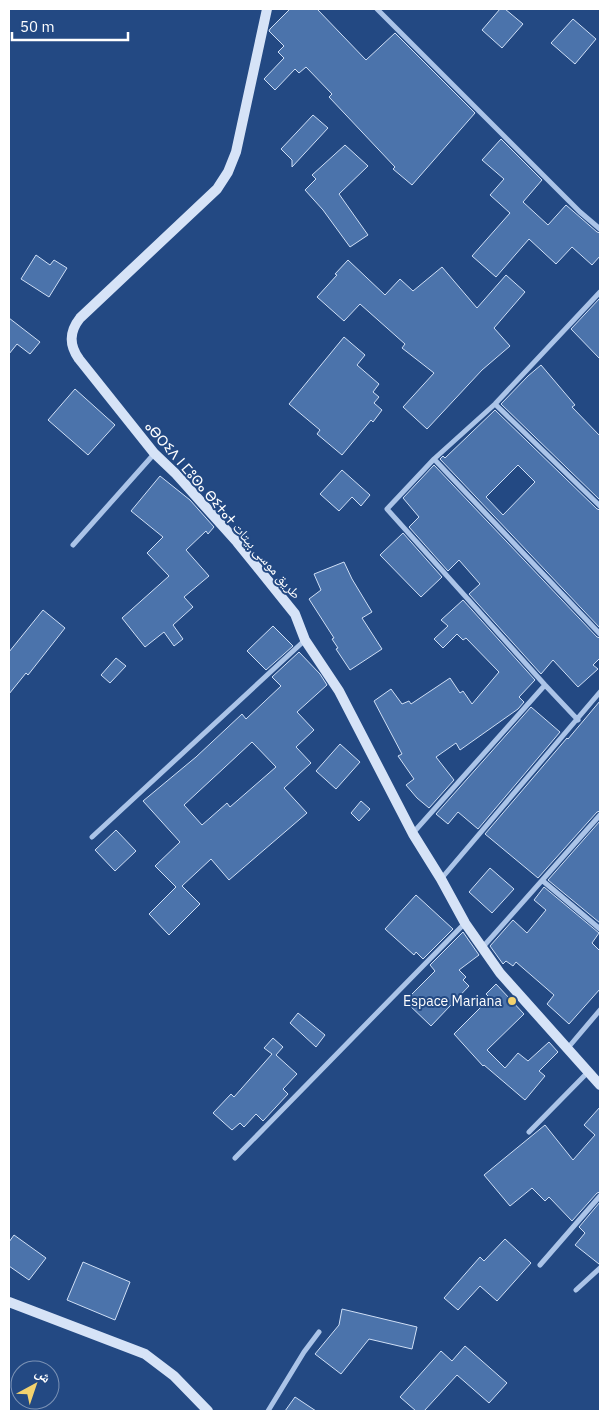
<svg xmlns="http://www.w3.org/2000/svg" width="609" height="1420" font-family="'IBM Plex Sans','Noto Naskh Arabic','Noto Sans Tifinagh',sans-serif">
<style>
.building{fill:#4b73ab;stroke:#cfdff6;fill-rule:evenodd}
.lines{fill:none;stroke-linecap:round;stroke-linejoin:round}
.street{stroke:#abc4e8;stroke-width:5}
.secondary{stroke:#d6e3f7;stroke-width:10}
.poi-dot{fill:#f3d26e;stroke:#234983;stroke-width:2}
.labels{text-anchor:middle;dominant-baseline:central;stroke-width:4;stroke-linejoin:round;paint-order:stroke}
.street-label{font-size:14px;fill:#fff;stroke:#234983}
.poi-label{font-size:14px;fill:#fff;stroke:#234983;text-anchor:end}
</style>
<rect width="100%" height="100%" fill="#234983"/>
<path class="building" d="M290 9H317L366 60 395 33 475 113 412 185 393 169 395 167 329 97 332 94 306 67 299 73 295 69 275 90 264 79 284 58 278 52 284 46 269 31 270 29Z
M500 9H505L523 24 502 48 482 30Z
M573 19 596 39 575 64 551 43Z
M313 115 328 128 292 167V160L281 149Z
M501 139 542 180 523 202 548 225 566 205 597 232 600 233V256L592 265 572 247 556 264 529 239 496 277 472 256 510 213 490 195 504 179 482 160Z
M345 145 368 166 339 194 368 235 350 247 323 210 305 190 316 179 312 175Z
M36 255 50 265 54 260 67 268 49 297 21 279Z
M348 260 385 295 400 279 413 291 442 267 477 308 506 275 525 292 494 328 510 346 482 370 427 429 403 407 434 373 402 348 405 344 360 304 344 321 317 297 337 275 335 274Z
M600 298V359L571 329Z
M9 318 40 342 30 354 17 344 9 354Z
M344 337 365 355 357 365 379 384 373 392 379 397 374 403 382 410 373 422 371 420 342 455 317 434 320 430 289 404Z
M541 365 575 405 572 407 600 436V500L501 404 528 376Z
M75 389 115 425 88 455 48 420Z
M495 410 597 509 600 510V628L440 459 443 456 445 458ZM518 465 535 482 503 515 486 497Z
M434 465 597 637 600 638V658L593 665 598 669 578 687 553 660 541 674 469 594 480 584 459 560 448 571 409 527 419 517 403 498Z
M342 470 370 495 361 506 352 497 339 511 320 494Z
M160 476 190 500 214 527 208 534 206 531 186 550 209 576 184 597 193 607 173 625 183 639 174 646 164 632 145 647 122 618 169 576 147 553 163 537 131 511Z
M403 533 442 577 421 597 380 555Z
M344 562 352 579 372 612 362 618 382 649 350 670 336 649 338 648 332 639 334 638 309 599 321 590 314 574Z
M463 600 535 680 519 697 524 702 518 709 460 750 456 743 436 757 454 780 429 808 417 798 406 785 414 779 398 756 402 754 374 701 391 689 402 704 409 701 411 704 450 678 460 693 463 691 472 704 499 672 466 638 463 640 457 634 443 648 434 639 448 626 441 620Z
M43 610 65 628 28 675 26 673 9 694V652Z
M273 626 293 646 266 670 247 651Z
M299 652 320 674 327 685 297 712 314 730 296 747 311 763 284 788 307 813 229 880 211 859 182 886 200 904 169 935 149 914 176 887 155 866 180 842 143 801 196 757 242 714 246 719 281 686 272 677ZM252 742 276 767 230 807 227 803 202 825 184 805Z
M116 658 126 666 110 683 101 675Z
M600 701V811L597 812 538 878 485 834 567 738 568 739Z
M531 707 560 732 478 829 458 812 448 824 436 814Z
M340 744 360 762 336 789 316 771Z
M361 801 370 809 359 821 351 813Z
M600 821V923L548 880Z
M116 830 136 851 115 871 95 850Z
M490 868 514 889 492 913 469 892Z
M544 887 599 933 592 943 600 951V989L569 1024 547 1004 554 995 516 962 513 966 506 961 503 964 490 946 513 920 527 933 546 910 534 900Z
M416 895 453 929 423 959 416 952 414 955 385 929Z
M463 932 479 955 459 970 466 977 463 980 469 986 431 1026 405 1001 435 971 430 965Z
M496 984 524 1014 487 1050 505 1068 518 1053 528 1061 549 1042 558 1052 539 1071 545 1076 525 1100 484 1065 483 1066 454 1034 490 998 486 994Z
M298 1013 325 1035 316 1047 290 1023Z
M273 1038 283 1047 276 1055 297 1074 283 1089 288 1094 263 1121 256 1114 244 1127 240 1123 232 1130 213 1113 231 1094 234 1097 272 1054 264 1048Z
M600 1107V1192L597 1193 572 1221 549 1197 545 1201 532 1188 510 1206 484 1175 545 1125 573 1160 595 1135 584 1125Z
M600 1202V1264H599L575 1245 585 1233 579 1227Z
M14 1235 46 1258 29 1280 9 1266V1242Z
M505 1239 531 1263 497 1301 480 1286 458 1310 444 1298 480 1257 484 1261Z
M83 1262 130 1282 115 1320 67 1300Z
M342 1309 417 1327 412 1349 369 1339 341 1374 315 1354 339 1325Z
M465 1346 507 1383 489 1403 457 1375 424 1411H416L400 1397 441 1351 452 1361Z
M295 1397 316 1411H285Z"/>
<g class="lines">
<path class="street" d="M377 9 580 212 600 229
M495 404 600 506
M434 459 600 634
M73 545 154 454
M578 720 545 685 387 509 434 459 495 404 600 292
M413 833 545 685
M92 837 305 640
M441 879 600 692
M543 881 600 929
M482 948 600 815
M567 1049 600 1010
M529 1132 588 1072
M235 1158 465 923
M540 1265 600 1196
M576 1290 600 1268
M268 1411 304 1352 319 1332"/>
<path class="secondary" d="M267 9 236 152 228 172 217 189 80 318C69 332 69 345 79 359L154 453 176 474 237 542 295 614 305 640 339 691 413 834 441 879 465 923 500 973 600 1085
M9 1302 145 1354 174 1376 208 1411"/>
</g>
<circle class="poi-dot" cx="512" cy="1001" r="5"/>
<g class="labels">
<g class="street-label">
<text transform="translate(223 510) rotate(49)">ⴰⴱⵔⵉⴷ ⵏ ⵎⵓⵙⴰ ⴱⵉⵜⴰⵜ طريق موسى بيتات</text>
</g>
<g class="poi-label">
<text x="502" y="1001">Espace Mariana</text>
</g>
</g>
<rect width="609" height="1420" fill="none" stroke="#ffffff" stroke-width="20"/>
<g transform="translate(35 1385) rotate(40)"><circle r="24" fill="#234983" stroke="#7b92b5"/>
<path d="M0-4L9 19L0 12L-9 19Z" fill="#f3d26e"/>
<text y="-8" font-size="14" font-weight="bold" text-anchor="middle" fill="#ffffff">ش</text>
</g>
<path d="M12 32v8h116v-8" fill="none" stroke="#ffffff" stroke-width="2.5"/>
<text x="20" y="32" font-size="15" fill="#ffffff" stroke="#234983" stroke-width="4" paint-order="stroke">50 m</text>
</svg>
